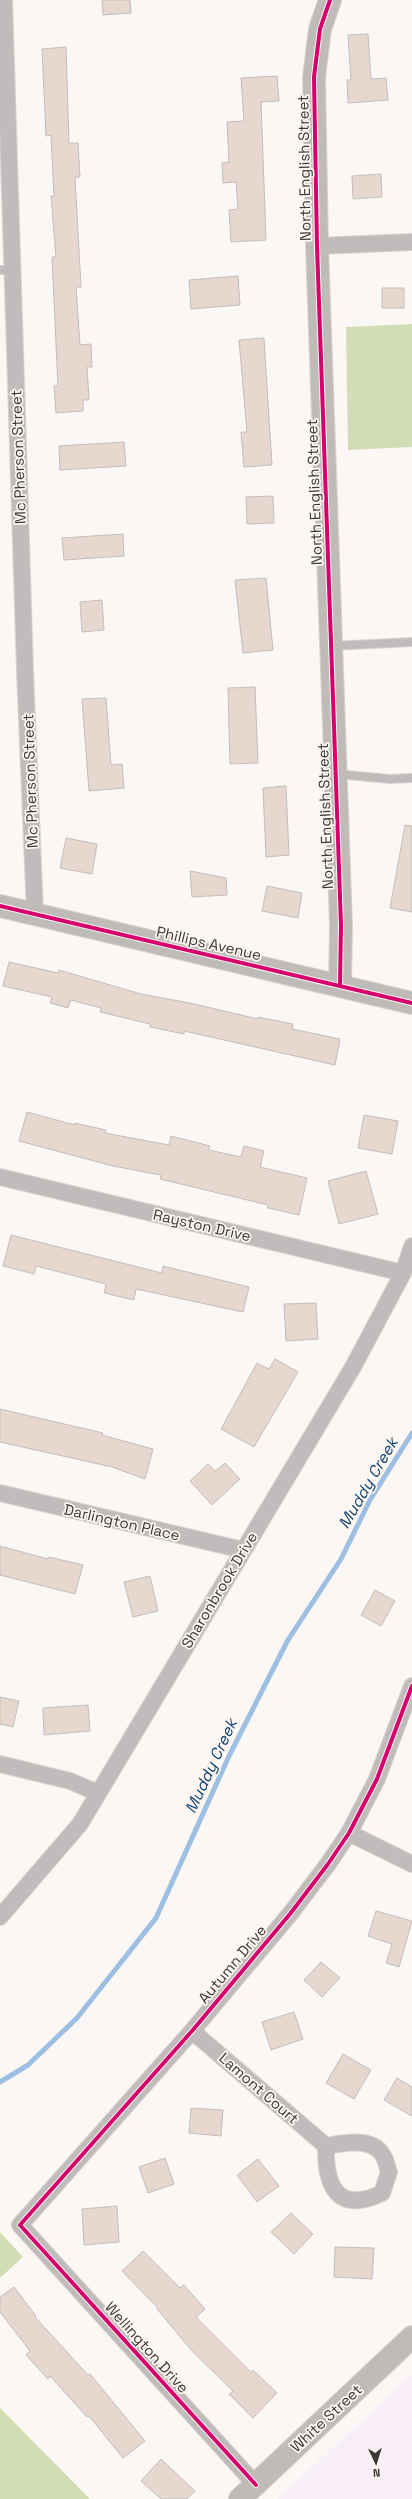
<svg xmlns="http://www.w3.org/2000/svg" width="412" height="2499" font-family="'Space Grotesk',sans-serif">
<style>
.industrial{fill:#f8eff8}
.forest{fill:#d2ddb6}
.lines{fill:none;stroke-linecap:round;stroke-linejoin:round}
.stream{stroke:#9ebfe2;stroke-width:5}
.building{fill:#e6d7cf;stroke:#c3bebc}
.lane-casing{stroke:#d8d4d2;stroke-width:10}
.street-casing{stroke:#d8d4d2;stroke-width:18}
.secondary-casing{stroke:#d8d4d2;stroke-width:24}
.lane{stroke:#bfbcbb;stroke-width:8}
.street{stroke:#bfbcbb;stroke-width:16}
.secondary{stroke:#bfbbb9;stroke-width:22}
.cycleway-casing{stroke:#fef6f1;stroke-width:6}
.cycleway{stroke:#d6006c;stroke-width:4}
.labels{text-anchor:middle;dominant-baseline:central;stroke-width:3.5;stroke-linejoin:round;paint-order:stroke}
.street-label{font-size:15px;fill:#3c3734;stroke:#fef6f1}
.water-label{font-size:16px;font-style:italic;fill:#0d4374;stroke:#fef6f1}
</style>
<rect width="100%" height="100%" fill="#fbf7f4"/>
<path class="industrial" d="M412 2374V2499H278Z"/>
<path class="forest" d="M412 324V447L348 450 346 327Z
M0 2232 23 2257 0 2278Z
M0 2408 90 2499H0Z"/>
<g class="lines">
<path class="stream" d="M0 2082 28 2065 77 2018 156 1918 229 1756 268 1679 288 1640 341 1559 370 1500 412 1433"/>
</g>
<path class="building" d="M102 0H130L131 13 103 15Z
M368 34 371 79 386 78 388 100 348 103 347 80H351L348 35Z
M66 47 69 143H78L80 177H75L81 287H76L80 345 91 344 92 367H87L89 400H83V411L56 413 54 386H58L52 257H56L51 196H54L51 135 46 136 42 49Z
M277 76 279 101 261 102 266 240 231 242 229 210 238 209 236 182 223 183 222 163 229 162 227 122 244 121 241 78Z
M381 174 382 197 353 199 352 176Z
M238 276 240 305 191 309 189 280Z
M382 288H404V308H382Z
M264 338 272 465 244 467 241 432H247L239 340Z
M124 442 126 466 60 470 59 446Z
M273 496 274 523 247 524 246 497Z
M123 534 124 556 64 560 62 538Z
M266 578 273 650 243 653 235 580Z
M102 600 104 630 82 632 80 602Z
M255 687 258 763 230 764 228 688Z
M106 698 111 765 122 764 124 788 89 791 82 699Z
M286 786 289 855 266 857 263 788Z
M405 825 412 826V912L390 908Z
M66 838 97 844 92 874 60 868Z
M190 871 226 878 227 895 192 897Z
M267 886 302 893 298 918 262 911Z
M9 962 58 973 59 970 141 994 190 1003 258 1019V1017L293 1024 292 1029 340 1039 335 1065 184 1031V1034L150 1027V1024L100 1012 101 1008 71 1000 68 1008 50 1003 52 997 3 986Z
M27 1112 75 1125V1123L106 1130 105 1133 169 1145 171 1136 210 1146 209 1150 241 1157 244 1146 264 1151 260 1167 307 1178 299 1215 268 1208V1205L160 1179 161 1175 113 1166 19 1141Z
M364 1115 398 1121 392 1154 358 1148Z
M366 1171 378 1214 339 1224 328 1181Z
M11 1235 162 1273 163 1266 249 1287 243 1312 136 1289 134 1300 104 1293 106 1284 36 1266 34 1274 3 1266Z
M316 1303 318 1339 286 1341 284 1304Z
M275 1359 298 1372 254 1447 221 1429 257 1363 269 1369Z
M0 1409 103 1433 102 1435 153 1449 145 1479 112 1467 0 1442Z
M225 1463 240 1479 212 1505 190 1481 208 1464 215 1471Z
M0 1546 48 1559 49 1557 83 1565 75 1594 0 1575Z
M150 1576 158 1611 133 1617 124 1582Z
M375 1590 395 1601 381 1626 361 1615Z
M0 1697 19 1701 13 1727 0 1724Z
M88 1705 90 1731 44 1735 43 1708Z
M376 1911 412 1921 399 1967 386 1963 392 1944 368 1936Z
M321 1962 340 1978 322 1997 304 1980Z
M294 2012 303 2039 271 2050 262 2022Z
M343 2054 371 2070 354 2099 326 2083Z
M397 2078 412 2087V2116L384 2100Z
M191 2108 223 2110 221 2136 189 2133Z
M165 2158 174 2184 148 2193 139 2167Z
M258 2159 279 2186 257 2202 237 2175Z
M117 2206 119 2242 84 2245 82 2209Z
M291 2213 313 2234 294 2254 271 2232Z
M335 2247 374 2248 372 2279 334 2277Z
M143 2251 180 2288 184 2285 205 2309 196 2317 251 2372 253 2370 277 2393 253 2418 229 2394 233 2391 193 2352 157 2309 158 2308 122 2271Z
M14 2287 36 2316 35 2317 88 2375 90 2374 145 2441 123 2458 89 2416 87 2417 50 2376 48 2379 26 2355 30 2351 0 2312V2297Z
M161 2459 195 2491 187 2499H161L141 2481Z"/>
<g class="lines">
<g class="lane-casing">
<path id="lane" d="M0 270H12
M332 646 412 642
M337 774 390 779 412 778"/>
</g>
<g class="street-casing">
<path id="street" d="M4 0 25 671 35 914
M317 246 412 242
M0 1177 403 1273
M0 1493 243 1550
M0 1764 70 1781 98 1793
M349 1833 412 1864
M0 1917 80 1824 353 1367 403 1273 412 1246
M192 2031 326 2146C343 2143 371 2137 382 2154 386 2159 387 2167 389 2172L382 2193C338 2214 325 2187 326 2146
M256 2485 20 2225 192 2031 290 1914 328 1864 349 1833 377 1779 412 1686"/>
</g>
<g class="secondary-casing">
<path id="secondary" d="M330 0 320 29 314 77 317 246 341 925 340 986
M0 906 412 1003
M240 2499 412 2337"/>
</g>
<use href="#lane" class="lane"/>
<use href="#street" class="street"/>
<use href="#secondary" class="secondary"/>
<g class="cycleway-casing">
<path id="cycleway" d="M330 0 320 29 314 77 317 246 341 925 340 986
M0 906 412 1003
M256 2485 20 2225 192 2031 290 1914 328 1864 349 1833 377 1779 412 1686"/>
</g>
<use href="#cycleway" class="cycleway"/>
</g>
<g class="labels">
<g class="street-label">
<text transform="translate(304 168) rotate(-91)">North English Street</text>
<text transform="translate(18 457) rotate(-92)">Mc Pherson Street</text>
<text transform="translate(314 492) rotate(-92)">North English Street</text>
<text transform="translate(30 781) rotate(-92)">Mc Pherson Street</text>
<text transform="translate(325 816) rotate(-92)">North English Street</text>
<text transform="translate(209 943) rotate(13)">Phillips Avenue</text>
<text transform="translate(202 1225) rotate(13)">Rayston Drive</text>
<text transform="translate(122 1522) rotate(13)">Darlington Place</text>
<text transform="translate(219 1590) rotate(-59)">Sharonbrook Drive</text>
<text transform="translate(232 1964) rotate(-50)">Autumn Drive</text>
<text transform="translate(259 2088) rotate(41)">Lamont Court</text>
<text transform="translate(147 2347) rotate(48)">Wellington Drive</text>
<text transform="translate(326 2418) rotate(-43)">White Street</text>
</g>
<g class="water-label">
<text transform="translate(368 1483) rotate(-60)">Muddy Creek</text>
<text transform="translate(211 1766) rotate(-65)">Muddy Creek</text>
</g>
</g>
<g transform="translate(376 2463) rotate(176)" stroke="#fef6f1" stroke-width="3" paint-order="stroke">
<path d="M0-3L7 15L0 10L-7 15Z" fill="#3c3734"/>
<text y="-6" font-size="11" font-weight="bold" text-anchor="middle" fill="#3c3734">N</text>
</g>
</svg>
